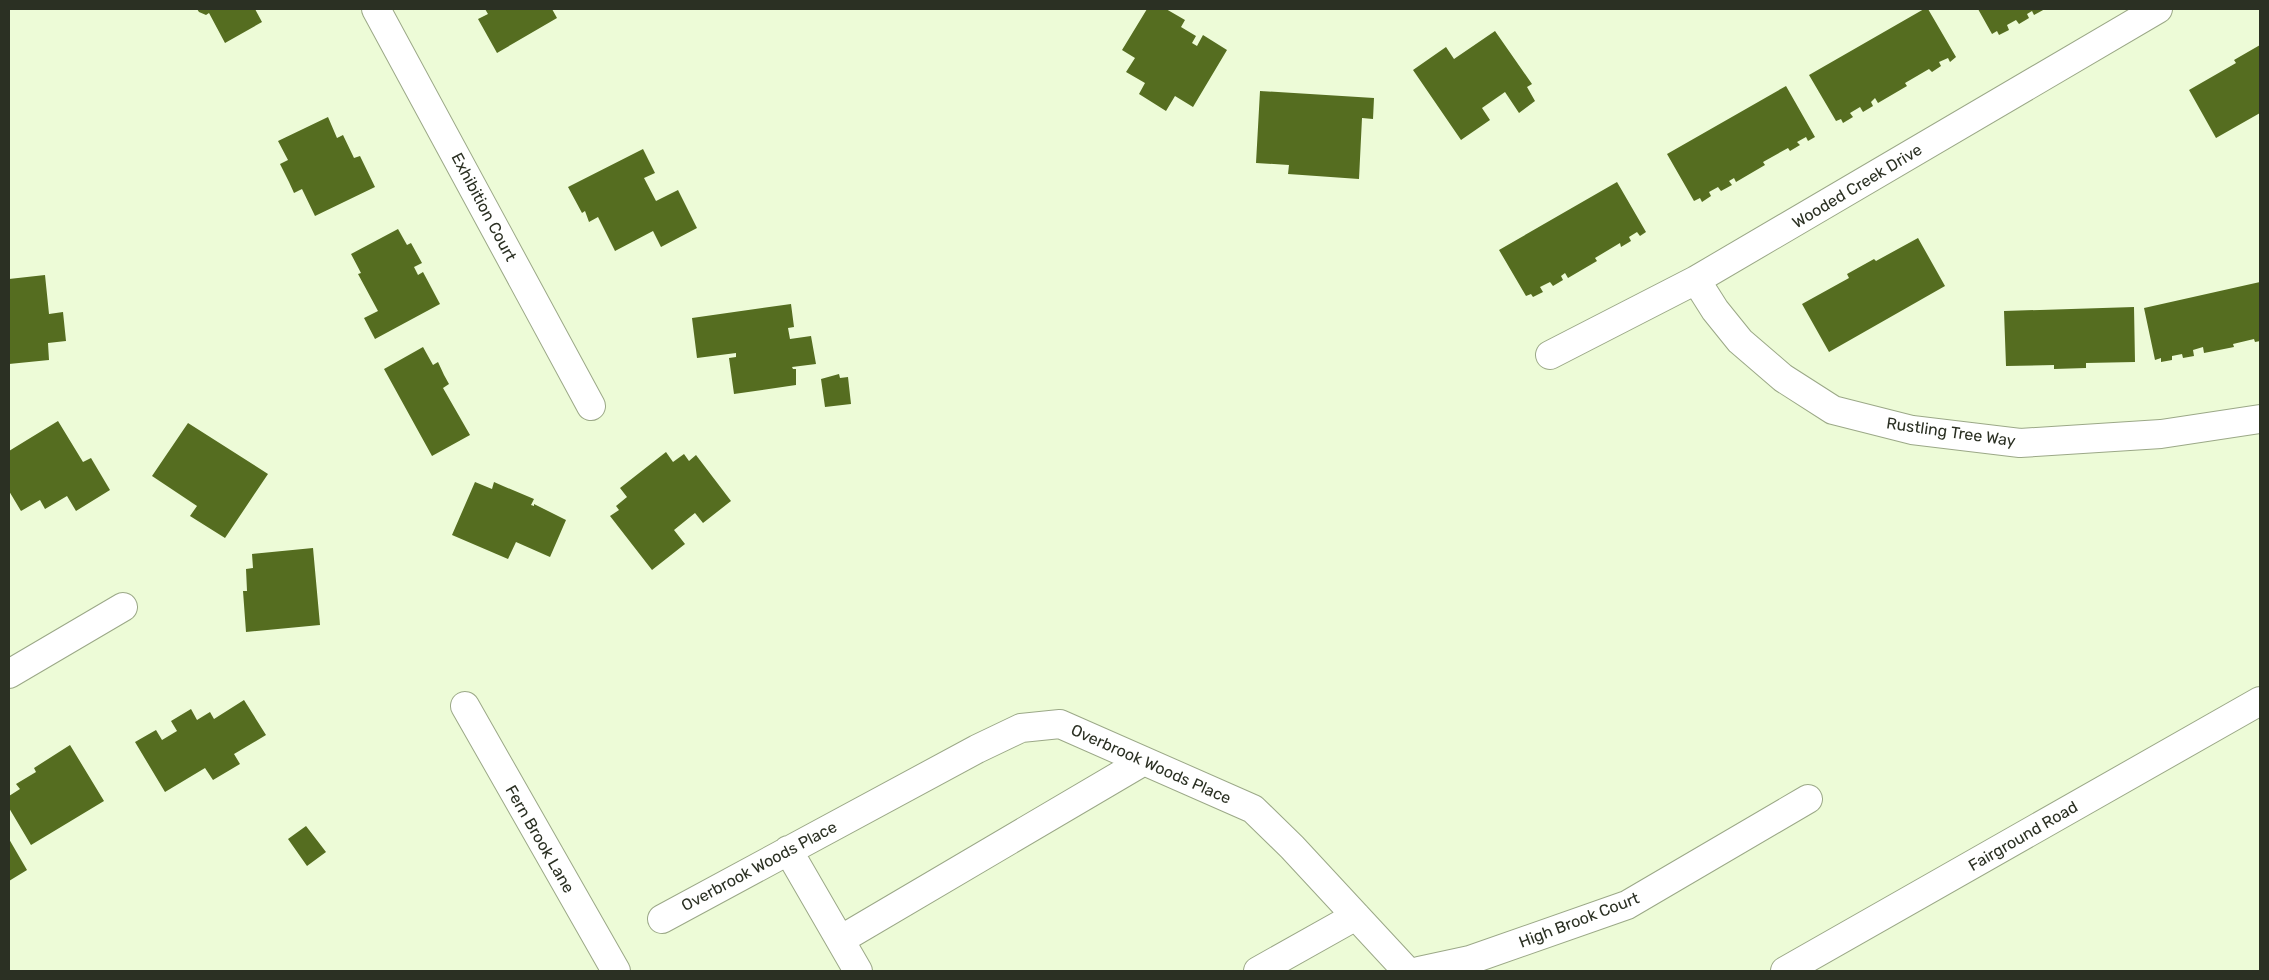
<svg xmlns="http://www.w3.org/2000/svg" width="2269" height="980" font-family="Rubik,sans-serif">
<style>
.building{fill:#556d20}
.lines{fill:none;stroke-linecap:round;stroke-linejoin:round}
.minor-casing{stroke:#9ba887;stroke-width:30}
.minor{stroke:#fff;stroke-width:28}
.labels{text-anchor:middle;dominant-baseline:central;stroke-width:5;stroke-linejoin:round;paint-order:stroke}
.street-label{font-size:16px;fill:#2b3023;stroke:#fff}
</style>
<rect width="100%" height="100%" fill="#edfbd7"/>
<path class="building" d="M197 9H255L262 22 225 43 209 13 206 15 199 12Z
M485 9H552L557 18 497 53 478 19 488 14Z
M1147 9H1166L1185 20 1181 27 1196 36 1192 43 1197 46 1203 35 1227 50 1193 107 1175 96 1166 111 1139 94 1145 83 1126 72 1135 58 1122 50Z
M1924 9H1928L1956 57 1950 62 1948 58 1939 62 1941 66 1932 72 1929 69 1905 83 1907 86 1878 103 1875 98 1871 102 1873 106 1863 112 1860 107 1850 113 1853 117 1843 123 1841 119 1836 121 1809 75Z
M1978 9H2045L2034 15 2032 11 2027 14 2029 18 2019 24 2016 20 2007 25 2009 30 1999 35 1997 31 1992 34Z
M1495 31 1532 84 1527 87 1535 101 1519 113 1505 92 1482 108 1490 120 1461 140 1413 70 1446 47 1454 59Z
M2260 45V113L2216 138 2189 90 2236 63 2234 60Z
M1786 86 1815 137 1808 141 1806 137 1797 142 1800 145 1790 151 1788 148 1763 162 1765 165 1736 182 1734 178 1729 181 1732 185 1721 191 1718 187 1709 192 1711 196 1702 202 1700 198 1694 201 1667 154Z
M1260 91 1374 98 1373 119 1362 118 1359 179 1288 174 1289 165 1256 163Z
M328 117 337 138 343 135 354 158 360 156 375 187 315 216 302 189 294 193 289 182 280 164 288 160 278 141Z
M643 149 655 173 644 178 656 201 678 190 697 228 661 247 653 231 615 251 598 217 589 222 585 211 582 213 568 187Z
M1617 182 1646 232 1640 236 1637 232 1629 237 1631 241 1621 247 1620 243 1595 258 1597 261 1568 278 1565 273 1561 276 1563 280 1553 286 1550 282 1540 287 1543 292 1533 297 1531 294 1526 296 1499 250Z
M398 229 407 245 411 243 422 263 414 267 418 275 423 272 440 304 375 339 364 318 378 311 358 274 361 273 351 254Z
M1918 238 1945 286 1829 352 1802 304 1849 278 1847 274 1874 259 1876 261Z
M45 275 49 314 63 312 66 341 48 343 49 360 9 364V279Z
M2260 282V341L2255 342 2254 339 2233 344 2234 347 2204 353 2203 347 2193 350 2194 356 2183 358 2182 354 2172 356V360L2161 362V358L2155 360 2144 308Z
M791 304 794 327 788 328 790 339 811 336 816 364 792 367 793 369H796V385L734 394 729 358 736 357V353L697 358 692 318Z
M2134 307 2135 362 2086 363V368L2054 369V365L2006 366 2004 311Z
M423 347 433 365 438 362 444 375 449 384 443 388 470 435 432 456 384 369Z
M839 374 840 378 848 377 851 404 825 407 821 379Z
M58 421 83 462 91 458 110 490 76 511 67 496 45 509 40 500 21 511 9 491V451Z
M188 423 268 474 225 538 190 516 197 506 152 476Z
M666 452 673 462 684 454 689 461 696 455 731 501 703 523 695 513 674 530 685 544 652 570 610 516 619 510 616 506 627 497 620 488Z
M475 482 492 489 494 482 503 486 534 499 531 505 534 506V504L566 520 550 557 516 542 508 559 452 535Z
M313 548 320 625 246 632 243 591H247L246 569 253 568 252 554Z
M244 700 266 735 234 754 240 764 213 780 205 768 165 792 135 742 156 730 162 740 177 731 171 721 191 709 197 720 210 712 214 719Z
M70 745 104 801 31 845 9 808V796L20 789 16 784 36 772 34 768Z
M306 826 326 852 307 866 288 839Z
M9 839 27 870 9 881Z"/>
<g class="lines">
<g class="minor-casing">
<path id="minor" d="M376 9 591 406
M1696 280 1715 310 1740 341 1783 378 1833 410 1912 430 2020 443 2161 434 2260 419
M1550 355 1696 280 2158 9
M9 674 123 607
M465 706 616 971
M788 850 858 971
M662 919 977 749 1021 728 1060 724 1253 809 1292 847 1407 971
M840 940 1144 761
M1258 971 1356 916
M1419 971 1470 960 1627 905 1808 799
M1785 971 2260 701"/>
</g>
<use href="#minor" class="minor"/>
</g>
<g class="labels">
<g class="street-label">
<text transform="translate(1857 186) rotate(-31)">Wooded Creek Drive</text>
<text transform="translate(484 207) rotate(62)">Exhibition Court</text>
<text transform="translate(1951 432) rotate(8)">Rustling Tree Way</text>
<text transform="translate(1151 764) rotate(24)">Overbrook Woods Place</text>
<text transform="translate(2023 836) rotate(-30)">Fairground Road</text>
<text transform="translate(540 839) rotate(60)">Fern Brook Lane</text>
<text transform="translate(759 866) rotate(-28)">Overbrook Woods Place</text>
<text transform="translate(1579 920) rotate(-21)">High Brook Court</text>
</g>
</g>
<rect width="2269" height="980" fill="none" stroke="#2b3023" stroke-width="20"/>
</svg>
